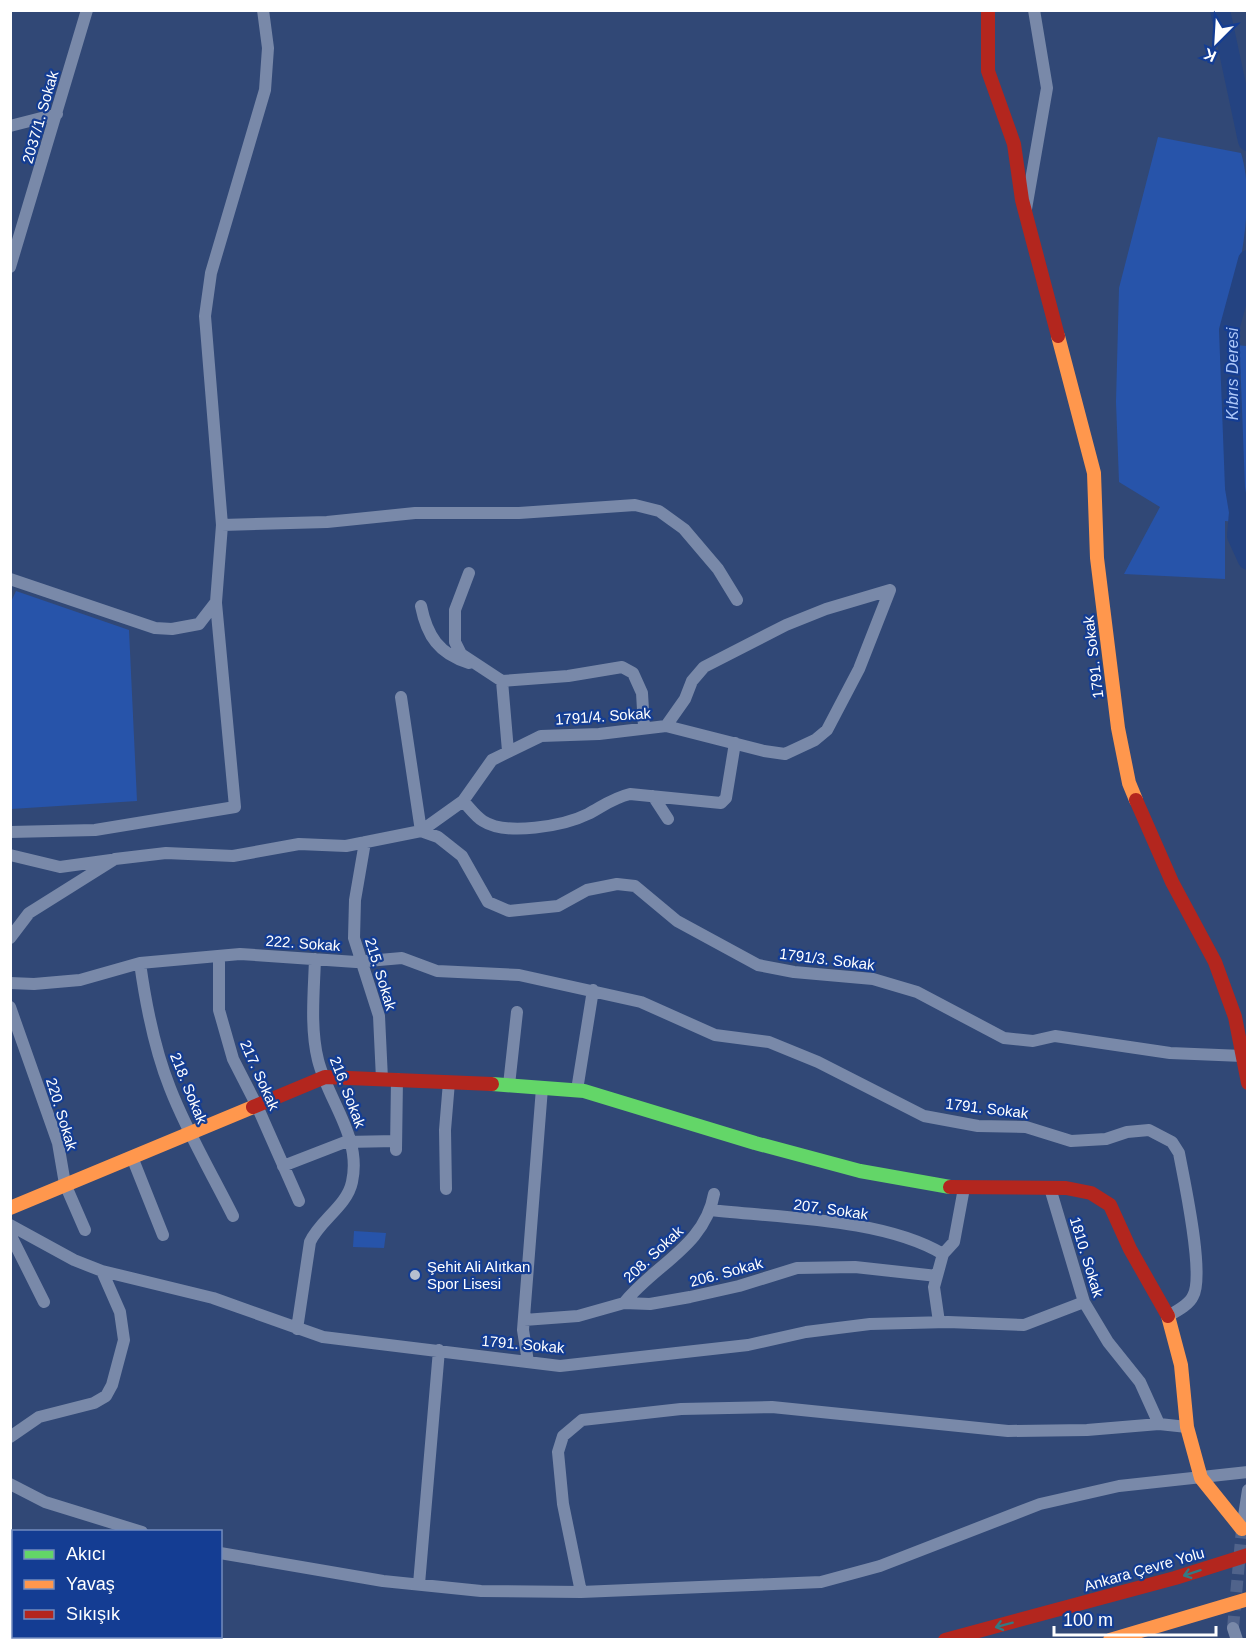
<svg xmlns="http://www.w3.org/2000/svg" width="1258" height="1650" font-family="Arial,sans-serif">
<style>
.green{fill:#2754aa}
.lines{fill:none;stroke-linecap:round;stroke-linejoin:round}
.river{stroke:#244381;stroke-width:20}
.street-tunnel{stroke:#50638b;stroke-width:12;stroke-dasharray:12 6;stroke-linecap:butt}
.street{stroke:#7989a9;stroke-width:12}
.fast{stroke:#63d668;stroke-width:14}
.slow{stroke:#ff974d;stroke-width:14}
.jam{stroke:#b3261e;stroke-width:14}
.oneway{stroke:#347a82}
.poi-dot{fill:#b7bfcf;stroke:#143d93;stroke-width:2}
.labels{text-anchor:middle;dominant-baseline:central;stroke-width:4.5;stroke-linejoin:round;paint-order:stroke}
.street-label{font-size:15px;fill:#fff;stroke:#143d93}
.poi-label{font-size:15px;fill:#fff;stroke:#143d93;text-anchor:start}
.water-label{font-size:16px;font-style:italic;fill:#aec8f9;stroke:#143d93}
</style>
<rect width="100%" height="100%" fill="#314876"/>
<path class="green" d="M1158 137 1241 153C1258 209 1234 286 1224 344L1247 346V523L1225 521V579L1124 574 1160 507 1119 482 1116 402 1119 288Z
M16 591 129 630 137 801 11 809 10 604Z
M354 1231 386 1233 384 1248 353 1247Z"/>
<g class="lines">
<path class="river" d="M1220 10 1248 141
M1248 260 1229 330 1235 488 1239 512 1237 536 1248 560"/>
<path class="street-tunnel" d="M1233 1628 1242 1529"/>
<path class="street" d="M10 126 57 114
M1026 209 1047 88 1034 10
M10 267 87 10
M222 525 327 522 415 513H519L635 505 659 511 684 529 718 569 737 600
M469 573 455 610V642L461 654 502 681 568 676 622 667 633 673 642 693 644 727
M10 579 155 628 172 629 199 624 216 602 222 525 205 316 211 273 265 90 268 48 263 10
M421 606C427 636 439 654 469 663
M502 681 508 751
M401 697 421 831
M666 726 685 699 692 681 704 667 786 625 826 609 890 590
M653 796 668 819
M463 801C469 807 475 816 483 821 506 836 564 826 588 814 603 806 613 798 630 794L721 803 726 798 735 743
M421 831 438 837 462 856 488 902 509 911 558 906 587 890 617 884 635 886 677 921 758 965 794 972 873 979 917 992 1004 1038 1033 1041 1055 1036 1170 1053 1243 1056
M10 832 95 830 235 807 216 603
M365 842 355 900 354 938 379 1016 382 1079
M10 855 60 867 111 860
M10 938 29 913 115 859 166 853 233 856 299 844 346 846 421 831 463 801 492 760 541 736 599 734 666 726 764 751 785 754 815 740 827 730 859 669 890 590
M219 956V1010L233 1059 257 1106 299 1201
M140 963C146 1006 154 1048 170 1088 187 1132 212 1174 233 1216
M10 983 34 984 80 980 140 963 240 954 356 962 402 958 437 971 519 975 641 1002 715 1035 769 1042 818 1062 924 1116 978 1126 1026 1127 1071 1141 1106 1139 1127 1132 1149 1130 1172 1142 1179 1153C1184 1180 1205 1275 1193 1296 1189 1305 1177 1311 1168 1316
M10 1007 58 1143 65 1184 85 1230
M509 1085 517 1012
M577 1090 593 990
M396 1150 397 1079
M132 1157 163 1235
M283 1166 345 1142 396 1141
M1050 1188 1084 1302 1108 1342 1140 1382 1159 1424
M446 1189 445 1130 449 1082
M711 1210C780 1218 883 1218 943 1254
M10 1225 74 1260 102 1271 213 1298 323 1337 560 1366 748 1345 806 1332 870 1324 948 1322 1024 1325 1084 1302
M10 1234 44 1302
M624 1303C654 1265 705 1246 714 1194
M524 1320 578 1316 624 1303 650 1304 690 1297 739 1286 797 1268 855 1267 937 1276
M939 1322 934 1287 943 1254 954 1242 964 1188
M297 1329 310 1242C320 1220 347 1206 352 1182 362 1137 328 1101 318 1060 310 1028 314 991 315 959
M528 1362 523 1330 542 1088
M10 1437 39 1417 94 1403 106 1396 112 1385 124 1340 120 1312 102 1271
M10 1484 45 1502 142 1532
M1242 1529 1248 1490
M220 1553 383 1581 481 1591 581 1592 821 1582 880 1566 1040 1504 1119 1486 1248 1472
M419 1584 439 1350
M581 1592 563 1504 558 1452 563 1436 582 1420 681 1409 772 1407 1008 1431 1087 1430 1159 1424 1187 1427
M1233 1628 1237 1640"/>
<path class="fast" d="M492 1084 584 1091 755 1143 860 1171 950 1187
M10 1589 14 1590"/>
<path class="slow" d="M1058 336 1094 473 1097 558 1118 728 1129 783 1136 800
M10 1208 253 1107
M1168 1316 1181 1365 1187 1427 1201 1478 1242 1529
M1110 1640 1248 1599"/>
<path class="jam" d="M988 10V71L1014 144 1022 200 1058 336
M1136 800 1172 882 1215 962 1235 1017 1248 1083
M253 1107 325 1077 492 1084
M950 1187 1066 1188 1091 1193 1110 1205 1130 1249 1168 1316
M14 1636 23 1640
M160 1636 171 1640
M945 1640 1175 1578 1248 1555"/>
</g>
<defs><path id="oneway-shaft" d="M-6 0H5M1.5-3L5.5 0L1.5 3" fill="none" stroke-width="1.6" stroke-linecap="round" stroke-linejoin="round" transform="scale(1.5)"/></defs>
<g class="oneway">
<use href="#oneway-shaft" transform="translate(1192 1573) rotate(162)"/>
<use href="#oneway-shaft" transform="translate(1004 1625) rotate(165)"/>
</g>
<circle class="poi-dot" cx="415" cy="1275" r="6"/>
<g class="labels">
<g class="street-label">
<text transform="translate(40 117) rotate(-74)">2037/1. Sokak</text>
<text transform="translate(1093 657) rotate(-97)">1791. Sokak</text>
<text transform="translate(603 716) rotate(-4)">1791/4. Sokak</text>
<text transform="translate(303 943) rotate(4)">222. Sokak</text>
<text transform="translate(827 959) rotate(7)">1791/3. Sokak</text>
<text transform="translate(381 974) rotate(73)">215. Sokak</text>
<text transform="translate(260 1075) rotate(66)">217. Sokak</text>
<text transform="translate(189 1088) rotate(68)">218. Sokak</text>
<text transform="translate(348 1092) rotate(69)">216. Sokak</text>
<text transform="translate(987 1108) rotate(7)">1791. Sokak</text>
<text transform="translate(62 1114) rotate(73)">220. Sokak</text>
<text transform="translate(831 1209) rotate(8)">207. Sokak</text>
<text transform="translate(653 1254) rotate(-43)">208. Sokak</text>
<text transform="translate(1087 1257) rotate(73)">1810. Sokak</text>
<text transform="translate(726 1272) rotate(-15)">206. Sokak</text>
<text transform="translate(523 1344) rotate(5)">1791. Sokak</text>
<text transform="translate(1144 1569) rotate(-16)">Ankara Çevre Yolu</text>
</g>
<g class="poi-label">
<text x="427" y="1266">Şehit Ali Alıtkan<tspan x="427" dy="17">Spor Lisesi</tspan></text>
</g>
<g class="water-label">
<text transform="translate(1232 374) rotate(-90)">Kıbrıs Deresi</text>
</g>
</g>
<rect width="1258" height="1650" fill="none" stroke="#ffffff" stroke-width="24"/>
<rect x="12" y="1530" width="210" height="108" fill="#143d93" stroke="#728bbe" stroke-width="1.5"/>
<rect x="24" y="1550" width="30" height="9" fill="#63d668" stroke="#728bbe" stroke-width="1.5"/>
<text x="66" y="1560" font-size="18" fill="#ffffff">Akıcı</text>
<rect x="24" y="1580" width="30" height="9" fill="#ff974d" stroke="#728bbe" stroke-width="1.5"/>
<text x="66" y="1590" font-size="18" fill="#ffffff">Yavaş</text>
<rect x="24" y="1610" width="30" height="9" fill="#b3261e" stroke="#728bbe" stroke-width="1.5"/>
<text x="66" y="1620" font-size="18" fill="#ffffff">Sıkışık</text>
<g transform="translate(1216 42) rotate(204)" stroke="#143d93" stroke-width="4.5" paint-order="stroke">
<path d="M0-4.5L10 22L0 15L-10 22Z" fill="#ffffff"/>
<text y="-9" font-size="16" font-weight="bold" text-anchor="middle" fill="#ffffff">K</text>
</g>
<path d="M1054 1626v9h162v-9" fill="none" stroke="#ffffff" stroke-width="3"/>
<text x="1063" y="1626" font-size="18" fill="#ffffff" stroke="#143d93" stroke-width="4.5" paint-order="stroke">100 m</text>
</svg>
